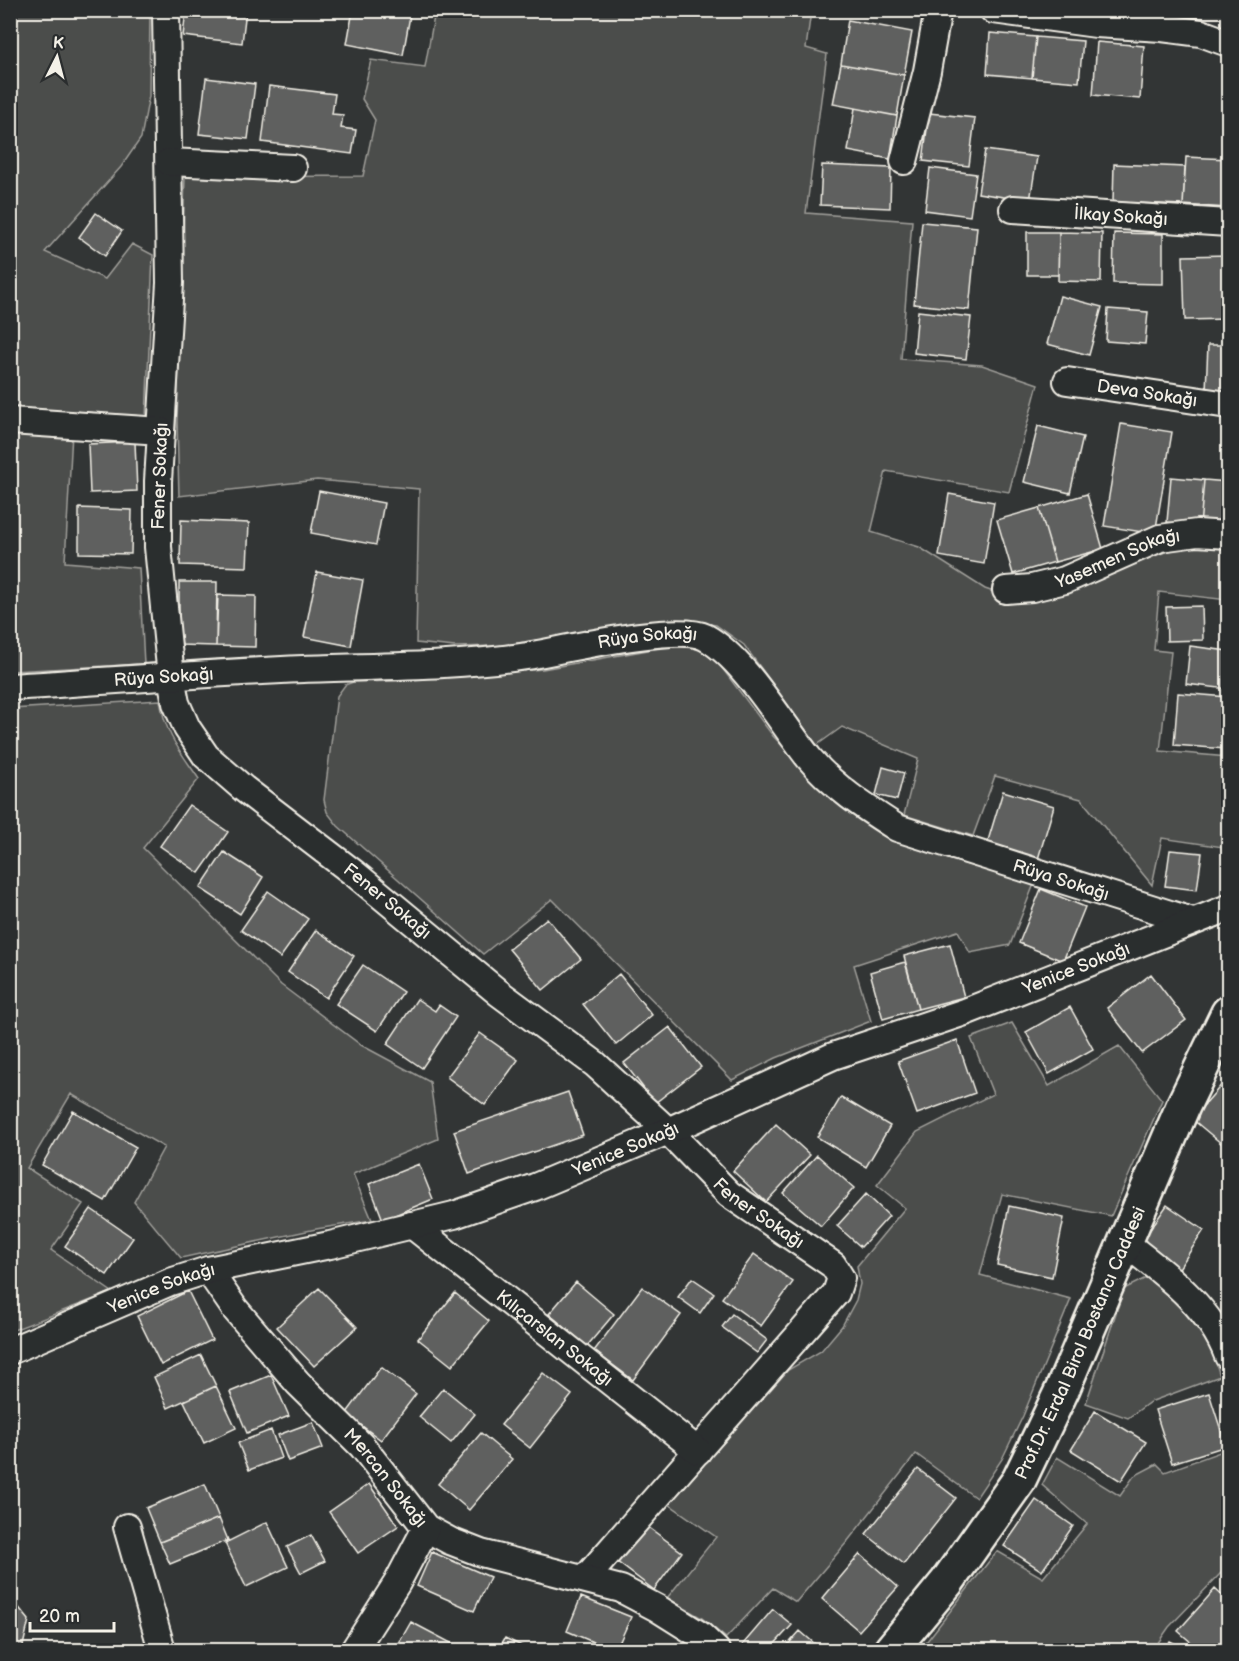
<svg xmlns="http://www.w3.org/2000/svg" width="1239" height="1661" font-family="'Balsamiq Sans',sans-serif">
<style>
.green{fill:#4b4d4c;stroke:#a09f9a;stroke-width:1.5}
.building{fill:#5f605f;stroke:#f4f1e8;stroke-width:1.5}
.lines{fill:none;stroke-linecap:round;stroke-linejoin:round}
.street-casing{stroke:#f4f1e8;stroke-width:30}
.secondary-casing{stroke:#f4f1e8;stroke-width:38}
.street{stroke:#2a2d2e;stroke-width:26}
.secondary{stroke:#2a2d2e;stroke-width:33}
.labels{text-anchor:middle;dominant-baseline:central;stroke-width:4.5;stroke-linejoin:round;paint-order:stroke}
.street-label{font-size:18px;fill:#f4f1e8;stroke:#2a2d2e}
</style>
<rect width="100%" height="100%" fill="#323535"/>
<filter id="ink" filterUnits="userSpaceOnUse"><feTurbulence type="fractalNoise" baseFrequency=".0167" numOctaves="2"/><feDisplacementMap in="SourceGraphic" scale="12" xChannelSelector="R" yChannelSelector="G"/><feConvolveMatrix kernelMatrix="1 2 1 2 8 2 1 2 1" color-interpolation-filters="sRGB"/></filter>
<g filter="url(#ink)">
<path class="green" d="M10 11H150L149 96 141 138 121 167 45 252 105 279 132 244 153 255 146 418 73 414 65 562 139 568 144 664 11 671Z
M435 11H811L806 48 827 54 806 213 912 221 901 359 982 365 1038 384 1009 492 886 471 871 532 919 547 985 589 1011 598H1030L1086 585 1143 559 1183 547 1206 546 1228 548V600L1159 592 1154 650 1171 652 1160 751 1228 757V797L1223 847 1162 838 1152 885 1081 799 995 776 973 836 904 815 918 759 842 727 817 745 744 645 716 625 686 621 597 631 497 646 455 647 416 643 419 489 317 480 179 496 177 421 185 177 363 176 375 120 362 99 371 60 425 67Z
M670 646H688L702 651 719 664 773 736 822 788 859 820 899 841 951 860 1034 884 1010 945 970 953 958 931 854 965 871 1021 776 1058 732 1080 552 899 483 954 338 826 327 812 324 800 337 696 345 685 353 682 398 681 543 669Z
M160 700C165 734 180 751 199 779L143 848 281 985 361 1045 430 1082 438 1139 353 1174 372 1220 316 1229 181 1258 134 1202 164 1147 71 1094 27 1168 83 1204 51 1250 112 1292 11 1331V709Z
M1012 1023 1049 1086 1119 1046 1162 1100 1111 1216 1002 1194 980 1275 1071 1299 1023 1416 1002 1459 976 1498 916 1454 847 1542 796 1602 773 1588 726 1638 702 1618 667 1598 716 1537 669 1504 788 1370 821 1351 842 1326 856 1300 860 1284 857 1266 905 1208 877 1185 917 1132 993 1094 971 1038Z
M1150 1276 1197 1321 1211 1347 1220 1376 1150 1402 1128 1418 1086 1403 1124 1289Z
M1228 1449V1579L1221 1573 1169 1627 1153 1650H920L997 1551 1043 1578 1087 1524 1042 1485 1057 1457 1120 1496 1134 1476 1157 1464 1165 1472Z"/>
<path class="building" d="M186 10H246L242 43 183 36Z
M353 10H411L403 55 347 44Z
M848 20 912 32 904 75 841 64Z
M990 33 1036 37 1032 78 987 74Z
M1036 37 1083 41 1079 82 1032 78Z
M1097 42 1144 46 1140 99 1093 95Z
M841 64 904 75 897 116 833 104Z
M206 78 255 84 248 139 199 134Z
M269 86 335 94 332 114 343 115 341 128 356 130 352 154 262 142Z
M855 108 897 116 890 159 848 151Z
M929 113 975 118 969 166 923 161Z
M985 150 1037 157 1030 201 978 193Z
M1186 157 1228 159V208L1183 205Z
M1114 164 1185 167 1183 205 1113 202Z
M822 165 891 168 890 208 820 205Z
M930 168 976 174 970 216 925 210Z
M96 213 122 231 105 256 79 237Z
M922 222 977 227 969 310 914 304Z
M1027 232H1059L1058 275H1027Z
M1059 232 1102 233 1101 282 1058 281Z
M1114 233 1163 234V284L1113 283Z
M1228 255V319L1185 320 1183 256Z
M1060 296 1102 307 1089 355 1047 344Z
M1108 309 1148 312 1145 344 1106 341Z
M918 311 971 317 966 359 914 353Z
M1208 345H1228V391L1206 390Z
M1121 424 1172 432 1155 534 1104 526Z
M1038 426 1083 437 1070 493 1024 482Z
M135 442 137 491 90 493 88 444Z
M1171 477 1204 480 1200 526 1167 522Z
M1204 480 1228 482V528L1200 526Z
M319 491 384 503 376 545 311 533Z
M949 494 994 502 984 564 939 556Z
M1087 494 1103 549 1055 562 1039 508Z
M79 508 132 510 131 554 79 553Z
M1039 508 1055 562 1013 574 997 520Z
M181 520 249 523 247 567 180 565Z
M317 572 363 580 351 646 304 637Z
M179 582H217L216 646 179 645Z
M218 595 256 596 255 647 216 646Z
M1202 606 1203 640 1167 641 1166 607Z
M1190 646 1228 651V689L1186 684Z
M1178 693 1228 697 1226 749 1174 745Z
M883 767 904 773 897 800 876 795Z
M1003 791 1054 806 1038 859 987 844Z
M189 805 228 832 199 873 160 846Z
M1170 850 1202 853 1197 890 1165 886Z
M224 852 263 877 240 914 200 888Z
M1041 889 1085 907 1063 961 1019 943Z
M268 891 308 919 280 958 241 930Z
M547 918 581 959 543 990 509 949Z
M316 930 354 956 326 998 288 972Z
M950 944 964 997 918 1009 904 956Z
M905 962 918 1009 883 1019 870 972Z
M363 965 403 992 377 1031 336 1004Z
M619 974 652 1015 616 1045 583 1004Z
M1151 974 1186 1020 1142 1053 1107 1008Z
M417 999 435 1011 439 1005 456 1017 422 1068 387 1044Z
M1070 1007 1093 1049 1049 1074 1026 1032Z
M670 1027 701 1067 655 1103 624 1063Z
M480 1033 518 1060 485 1105 447 1077Z
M957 1040 975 1093 917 1114 898 1061Z
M1224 1082 1228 1086V1149L1192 1119Z
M568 1092 583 1135 469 1174 454 1131Z
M841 1097 890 1126 866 1167 817 1137Z
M73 1111 136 1147 105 1201 42 1165Z
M776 1124 810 1155 766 1202 733 1171Z
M817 1155 854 1188 821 1226 783 1193Z
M419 1164 433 1199 383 1220 369 1184Z
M866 1194 889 1216 861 1247 837 1226Z
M1167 1205 1204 1230 1178 1270 1140 1244Z
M1009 1206 1064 1218 1052 1277 997 1265Z
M91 1209 133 1238 107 1275 65 1246Z
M754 1254 793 1282 761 1326 722 1298Z
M692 1278 714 1293 700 1313 678 1297Z
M576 1282 614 1314 587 1346 549 1314Z
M642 1287 681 1315 633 1380 594 1351Z
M319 1288 357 1327 314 1366 277 1327Z
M188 1291 212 1340 161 1365 137 1316Z
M455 1293 489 1321 452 1366 418 1339Z
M732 1314 767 1340 757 1353 722 1327Z
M201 1355 216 1386 168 1408 154 1377Z
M381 1367 416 1394 381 1440 346 1414Z
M543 1373 572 1395 530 1448 501 1425Z
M271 1375 289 1416 247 1433 230 1392Z
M216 1386 236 1428 204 1443 184 1401Z
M443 1388 475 1414 451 1443 419 1417Z
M1209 1393 1226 1446 1172 1463 1155 1410Z
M1095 1411 1146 1442 1121 1481 1071 1450Z
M313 1422 323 1448 288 1461 278 1435Z
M271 1430 281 1458 249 1470 238 1443Z
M481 1433 512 1459 469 1510 438 1484Z
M918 1469 956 1498 904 1564 866 1534Z
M205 1484 219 1518 160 1542 146 1508Z
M369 1484 398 1526 358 1553 329 1512Z
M1036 1500 1073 1526 1042 1571 1004 1546Z
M219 1518 228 1540 170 1564 160 1542Z
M267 1522 288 1567 246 1587 225 1543Z
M644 1524 682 1552 654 1590 616 1561Z
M311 1535 325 1561 301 1573 287 1547Z
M432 1552 490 1577 474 1611 417 1586Z
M860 1554 898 1587 859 1631 822 1599Z
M1215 1589 1228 1601V1650H1200L1178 1631Z
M581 1597 631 1617 616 1650H612L567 1631Z
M12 1599 29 1620 22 1650H10Z
M773 1609 792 1625 769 1650H738Z
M411 1622 453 1644 450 1650H395Z
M800 1631 822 1650H783Z
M505 1638 530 1650H498Z
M1170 1641 1187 1650H1164Z"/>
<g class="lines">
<g class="street-casing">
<g id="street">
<path id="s1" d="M166 10 170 283 158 481V547L171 677 176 703 187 728 206 756 244 789 355 874 499 993 595 1064 668 1131 729 1194 833 1265 841 1278 836 1293 585 1579"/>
<path d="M993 10 1096 24 1162 28 1201 33 1228 43"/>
<path d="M904 161 927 71 938 10"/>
<path d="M169 162 293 168"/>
<path id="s2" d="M1013 209 1228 223"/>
<path id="s3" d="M1067 381 1228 405"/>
<path d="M10 421 161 431"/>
<path id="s4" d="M1006 590 1032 588 1065 580 1160 538 1197 533 1228 535"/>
<path id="s5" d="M10 687C108 681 205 673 303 669 377 666 453 667 527 656 562 650 678 623 705 637 744 658 781 723 809 758 833 787 866 808 897 828L1192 921"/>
<path id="s6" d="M412 1225 698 1451"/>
<path d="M1125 1243C1165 1274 1210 1306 1228 1356"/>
<path id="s7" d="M208 1270 235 1309 298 1383 362 1446 426 1528 450 1541 481 1553 621 1589 657 1608 700 1635 716 1650"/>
<path id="s8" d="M10 1351 170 1282 208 1270 330 1245 454 1215 535 1187 668 1131 833 1056 965 1012 1228 908"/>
<path d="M127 1527 162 1650"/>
<path d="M354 1650 397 1583 426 1528"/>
</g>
</g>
<g class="secondary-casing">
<g id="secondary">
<path id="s9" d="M891 1650 947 1582 1019 1480 1063 1388 1183 1106 1228 1013"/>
</g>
</g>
<use href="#street" class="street"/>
<use href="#secondary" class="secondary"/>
</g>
</g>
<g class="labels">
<g class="street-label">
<text stroke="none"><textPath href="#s2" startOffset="108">İlkay Sokağı</textPath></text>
<text stroke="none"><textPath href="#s3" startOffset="81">Deva Sokağı</textPath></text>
<text transform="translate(160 476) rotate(-88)">Fener Sokağı</text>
<text stroke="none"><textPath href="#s4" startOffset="117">Yasemen Sokağı</textPath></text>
<text stroke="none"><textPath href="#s5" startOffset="640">Rüya Sokağı</textPath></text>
<text stroke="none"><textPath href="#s5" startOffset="154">Rüya Sokağı</textPath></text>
<text stroke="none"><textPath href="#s5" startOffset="1144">Rüya Sokağı</textPath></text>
<text stroke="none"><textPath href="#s1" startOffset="988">Fener Sokağı</textPath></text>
<text stroke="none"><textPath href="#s8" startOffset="1136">Yenice Sokağı</textPath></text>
<text stroke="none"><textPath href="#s8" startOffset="650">Yenice Sokağı</textPath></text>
<text stroke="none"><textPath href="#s1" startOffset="1474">Fener Sokağı</textPath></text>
<text stroke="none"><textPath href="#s8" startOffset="164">Yenice Sokağı</textPath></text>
<text stroke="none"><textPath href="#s6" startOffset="182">Kılıçarslan Sokağı</textPath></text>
<text stroke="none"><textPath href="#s9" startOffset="363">Prof.Dr. Erdal Birol Bostancı Caddesi</textPath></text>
<text stroke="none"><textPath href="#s7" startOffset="274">Mercan Sokağı</textPath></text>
</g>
</g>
<rect width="1239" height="1661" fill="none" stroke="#2a2d2e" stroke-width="36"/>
<rect x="18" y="18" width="1203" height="1625" fill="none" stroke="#f4f1e8" stroke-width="2" filter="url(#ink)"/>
<g transform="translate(57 57) rotate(6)" stroke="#2a2d2e" stroke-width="4.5" paint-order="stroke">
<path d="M0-4.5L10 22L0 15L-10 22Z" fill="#f4f1e8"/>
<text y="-9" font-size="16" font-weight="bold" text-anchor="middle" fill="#f4f1e8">K</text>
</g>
<path d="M30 1622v9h84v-9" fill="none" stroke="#f4f1e8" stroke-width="3"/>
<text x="39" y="1622" font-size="18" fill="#f4f1e8" stroke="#2a2d2e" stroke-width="4.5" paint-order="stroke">20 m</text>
</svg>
